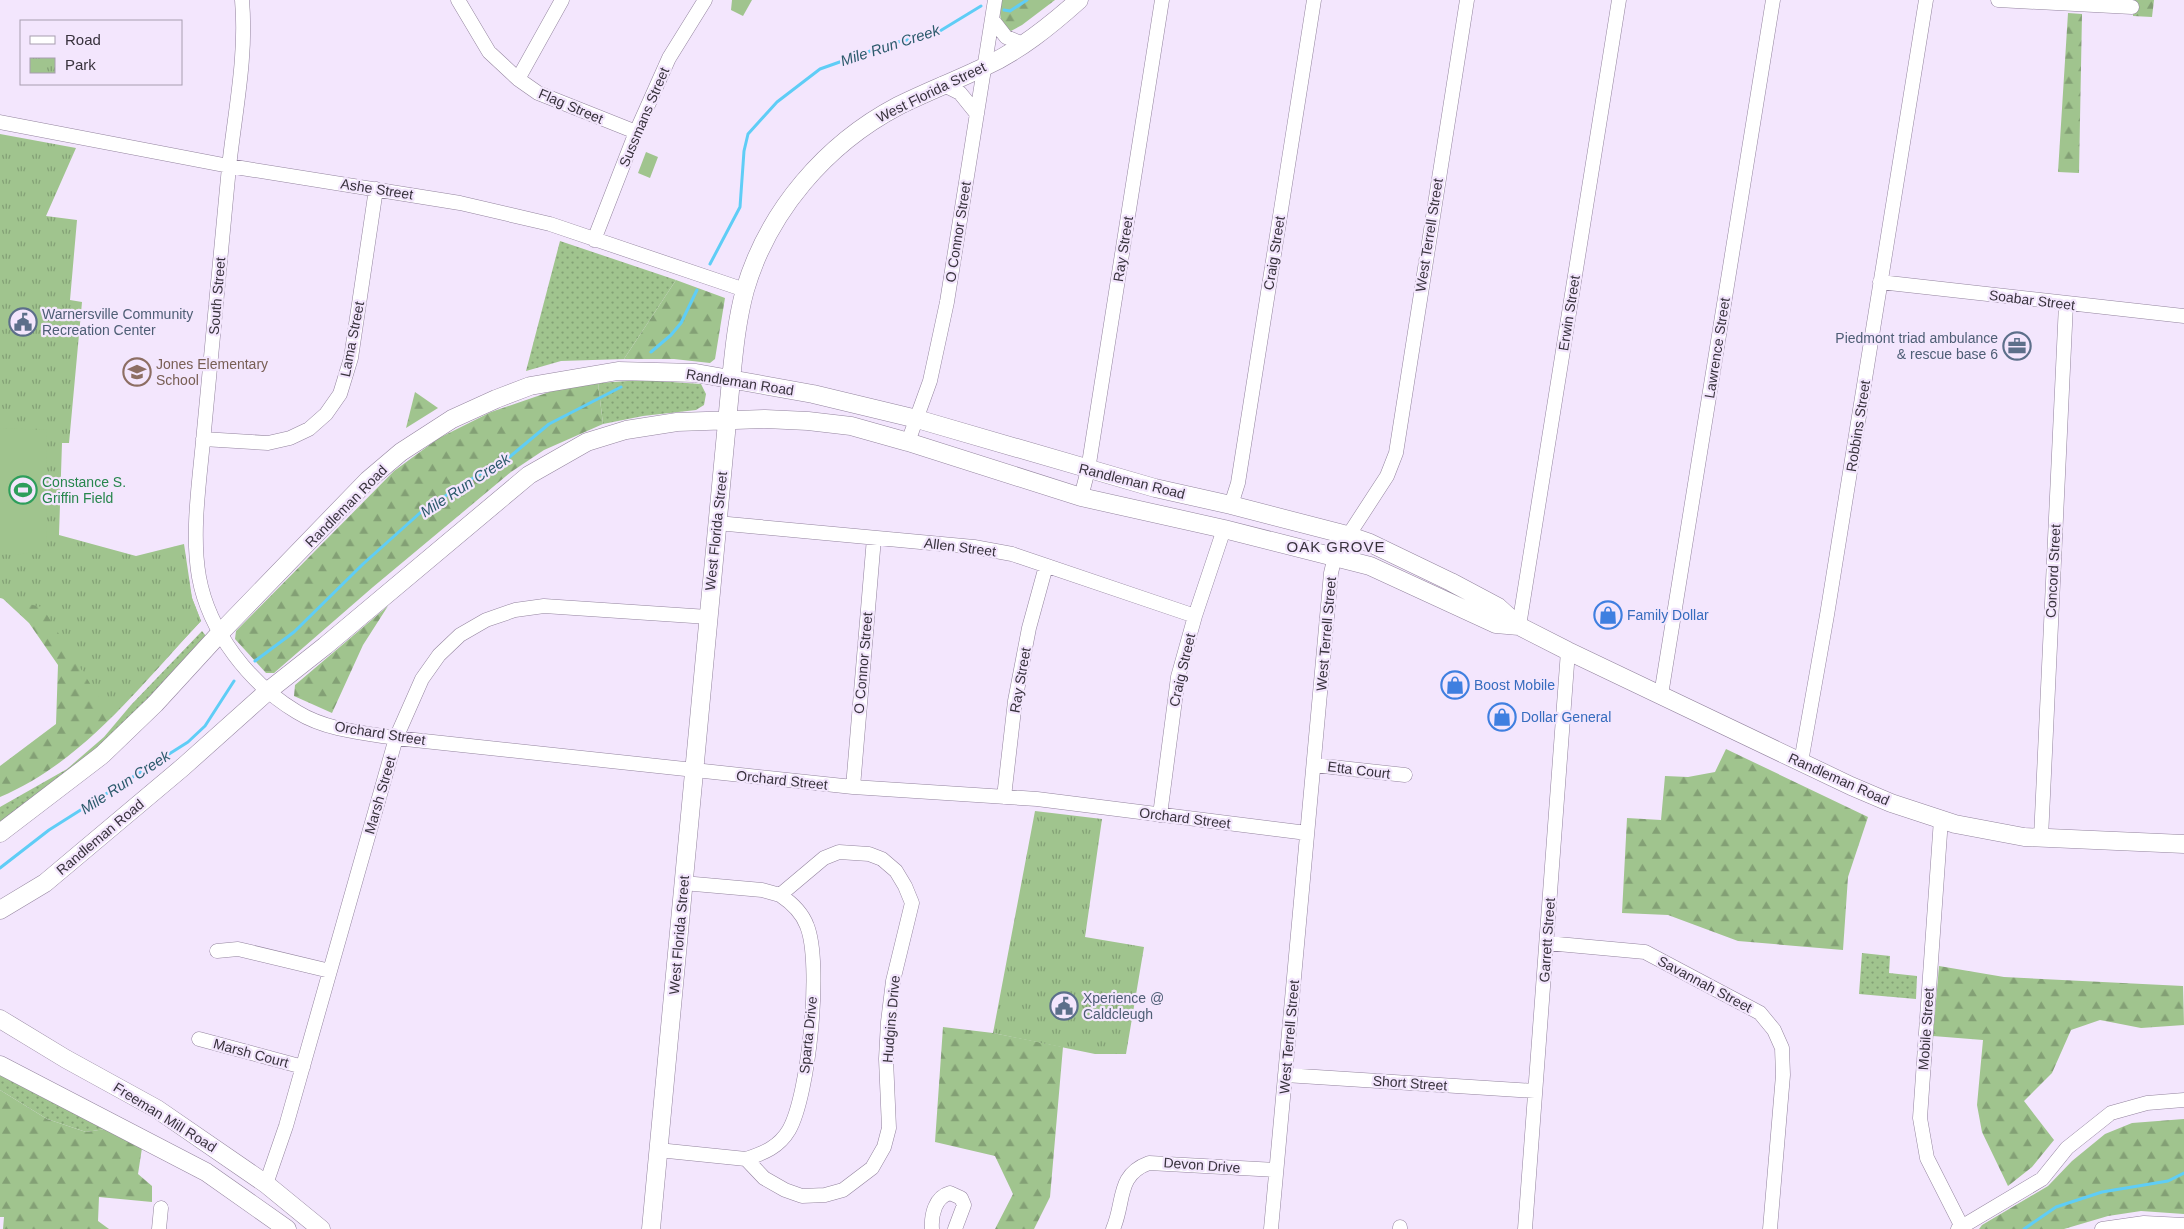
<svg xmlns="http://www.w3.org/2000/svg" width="2184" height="1229" font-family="Helvetica,sans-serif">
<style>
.grass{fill:url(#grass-dots)}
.forest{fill:url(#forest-firs)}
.park{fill:url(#park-tufts)}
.pitch{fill:#a0c48e}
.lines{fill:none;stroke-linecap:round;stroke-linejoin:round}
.stream{stroke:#5fcdf6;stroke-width:3}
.minor-casing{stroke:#93849e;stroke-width:15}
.major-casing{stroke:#93849e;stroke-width:19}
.minor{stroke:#fff;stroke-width:14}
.major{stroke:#fff;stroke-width:18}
.labels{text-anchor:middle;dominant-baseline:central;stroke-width:4.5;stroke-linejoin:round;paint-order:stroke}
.street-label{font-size:14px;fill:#38323d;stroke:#f3e6fd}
.service-label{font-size:14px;fill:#4e5e75;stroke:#f3e6fd;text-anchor:start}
.education-label{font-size:14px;fill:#785e54;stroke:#f3e6fd;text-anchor:start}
.leisure-label{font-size:14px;fill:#27864d;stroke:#f3e6fd;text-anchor:start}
.shop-label{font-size:14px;fill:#366cbe;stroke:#f3e6fd;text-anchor:start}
.water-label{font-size:15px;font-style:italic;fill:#2c5a6c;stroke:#f3e6fd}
.neighbourhood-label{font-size:15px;letter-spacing:1px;fill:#38323d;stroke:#f3e6fd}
</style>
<defs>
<pattern id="grass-dots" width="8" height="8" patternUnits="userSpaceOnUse" patternTransform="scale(1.25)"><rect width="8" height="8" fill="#a0c48e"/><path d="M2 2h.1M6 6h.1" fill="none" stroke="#83a075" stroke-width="1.8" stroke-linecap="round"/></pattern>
<pattern id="forest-firs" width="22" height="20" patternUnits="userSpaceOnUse" patternTransform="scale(1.25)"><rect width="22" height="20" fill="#a0c48e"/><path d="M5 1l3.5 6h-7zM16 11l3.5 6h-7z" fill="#83a075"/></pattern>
<pattern id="park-tufts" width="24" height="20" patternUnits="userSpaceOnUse" patternTransform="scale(1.25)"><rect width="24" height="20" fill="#a0c48e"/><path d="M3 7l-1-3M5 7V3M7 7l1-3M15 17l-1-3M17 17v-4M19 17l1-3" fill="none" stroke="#83a075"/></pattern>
</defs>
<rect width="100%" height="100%" fill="#f3e6fd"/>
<path class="grass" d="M560 241 676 280 624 359 561 361 526 371Z
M642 380 701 384 706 394 704 405 696 410 643 416 603 424 598 383Z
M202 631 206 636 148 701 96 751 0 824V807L67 769 104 737 131 705Z
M1862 953 1890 956 1889 973 1917 976 1916 999 1859 994Z
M0 1074 105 1129 86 1132 47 1119 0 1090Z"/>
<path class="forest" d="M1002 0H1055L1022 25 1011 31C997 24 1000 13 1002 0Z
M2134 0H2154L2152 17 2133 16Z
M2068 13 2082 14 2079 173 2058 172Z
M676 280 725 298 715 359 710 363 674 359H624Z
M598 383 603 424 544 450 511 472 373 587 274 673H266L235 639 236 631 394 471 439 438 491 412 558 389Z
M415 392 438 408 406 428Z
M186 570 192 598 201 621C140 686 83 762 0 797V766L56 724 58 665 29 623 0 596Z
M388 606 363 645 332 713 294 696 295 685Z
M1726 749 1868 817 1848 877 1843 950 1738 941 1668 915 1622 913 1627 818 1661 820 1665 776 1688 777 1715 772Z
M1939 966 2004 977 2183 986 2184 1025 2141 1028 2100 1020 2071 1030 2052 1073 2024 1101 2054 1140 2032 1167 2008 1186 1982 1132 1977 1105 1983 1040 1933 1036Z
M943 1027 993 1033 1063 1047 1050 1197 1034 1229H995L1013 1194 995 1156 935 1142Z
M0 1090 47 1119 86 1132 105 1129 142 1148 138 1174 152 1186V1202L99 1197 98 1221 109 1229H3L4 1217H0Z
M2184 1119V1214L2141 1211 2108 1216 2064 1229H1979L1982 1225 2048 1186 2072 1161 2105 1134 2132 1123Z"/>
<path class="park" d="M732 0H752L743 16 731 10Z
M0 134 76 148 46 216 77 220 70 300 82 302 69 443H62L59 535 136 556 184 544 192 598 201 621 111 717 42 607 0 598Z
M1035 811 1102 819 1085 937 1144 947 1126 1054H1095L993 1033Z"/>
<path class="pitch" d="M646 152 658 157 650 178 638 173Z
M0 428 47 430 46 550 14 555 0 554Z"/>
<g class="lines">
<path class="stream" d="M1004 10 1010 11 1027 0
M710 264 740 207 744 151 748 134 777 102 820 69 893 43 935 34 981 6
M651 352 671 335 681 323 697 290
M255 661 294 632 363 564 421 512 468 481 506 460 549 424 621 387
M0 868 49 830 188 742 205 726 234 681
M2024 1229 2056 1207 2102 1192 2168 1181 2184 1173"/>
<g class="minor-casing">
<path id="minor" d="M242 0C247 56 235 111 229 167 220 255 212 343 204 431 200 477 191 532 199 577 209 632 250 684 297 712 326 730 363 733 396 738L853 787 1037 799 1307 833
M458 0 489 52 518 79 538 93 636 132
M1998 0 2132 7
M992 19 1006 37 1023 44
M518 79 562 0
M942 84 960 93 977 114
M0 122 229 166 460 203 550 224 745 290
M594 240 636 132 669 58 705 0
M1880 282 2184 316
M203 439 268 443 290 438 309 429 326 414 340 394 351 358 376 189
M908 442 930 381 947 302 995 0
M1081 497 1088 470 1162 0
M1231 505 1238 483 1314 0
M717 523 974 547 1012 554 1195 616
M1519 626 1619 0
M1661 695 1773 0
M1801 762 1827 615 1926 0
M1314 765 1405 775
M853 787 874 538
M1004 797 1015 701 1029 628 1046 566
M1160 815 1178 677 1195 616 1224 529
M1941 819 1920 1118 1927 1158 1963 1229
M2041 838 2066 304
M1547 943 1645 952 1760 1013 1774 1030 1782 1048 1783 1075 1770 1229
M217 951 238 949 330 971
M199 1039 303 1067
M1285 1075 1535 1091
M658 1150 746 1159 764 1178 785 1190 802 1196 825 1195 843 1190 872 1168 884 1147 889 1128 886 1059 888 1022 893 981 912 903 905 886 896 871 882 859 869 854 839 852 824 858 780 895 762 890 683 883
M746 1159C764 1153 779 1147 789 1130 809 1095 822 963 807 926 802 912 792 903 780 895
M266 1184 286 1126 396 738 422 679 439 655 460 635 486 620 515 610 544 606 708 617
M159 1229 161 1208
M932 1229C931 1215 935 1197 950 1193L961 1198 964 1205 955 1229
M1113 1229C1125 1202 1116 1175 1149 1163L1276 1170
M1271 1229 1331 573 1335 556 1387 476 1396 453 1467 0
M1400 1229V1227
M1525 1229 1568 651
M1958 1229 2042 1179 2067 1148 2111 1113 2147 1103 2184 1100
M2102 1229 2144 1223 2184 1225"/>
</g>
<g class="major-casing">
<path id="major" d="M0 833 102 755 155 704 221 632 368 480 401 452 452 419 496 399 530 386 618 371 696 373 813 394 917 419 1155 488 1231 505 1347 535 1370 543 1451 582 1498 607 1519 626 1568 651 1851 786 1891 803 1955 824 2024 837 2184 844
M0 910 45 883 183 767 268 691 325 646 529 475 587 442 626 430 677 422 765 419 808 421 851 426 908 442 1081 497 1224 529 1370 566 1496 624 1519 626
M0 1019 66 1059 157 1109 266 1184 321 1229
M0 1065 206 1172 287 1229
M651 1229 731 380C734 350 737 319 745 290 768 211 826 144 898 106 926 92 955 81 984 67 1019 51 1050 26 1079 0"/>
</g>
<use href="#minor" class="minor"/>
<use href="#major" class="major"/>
</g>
<defs>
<g id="civic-ring" transform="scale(1.4375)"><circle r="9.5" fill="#f3e6fd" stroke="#5c6f8a" stroke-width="1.5"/><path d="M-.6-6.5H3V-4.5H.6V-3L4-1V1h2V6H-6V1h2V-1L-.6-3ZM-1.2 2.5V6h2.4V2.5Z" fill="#5c6f8a"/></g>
<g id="office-ring" transform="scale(1.4375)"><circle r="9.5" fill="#f3e6fd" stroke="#5c6f8a" stroke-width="1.5"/><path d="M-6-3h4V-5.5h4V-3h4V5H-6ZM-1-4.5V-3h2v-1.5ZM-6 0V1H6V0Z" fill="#5c6f8a"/></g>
<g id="school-ring" transform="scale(1.4375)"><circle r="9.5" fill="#f3e6fd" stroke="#8d6e63" stroke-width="1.5"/><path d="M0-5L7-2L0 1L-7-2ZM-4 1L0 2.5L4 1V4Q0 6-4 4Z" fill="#8d6e63"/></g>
<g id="stadium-ring" transform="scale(1.4375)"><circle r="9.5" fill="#f3e6fd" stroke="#2e9e5b" stroke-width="1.5"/><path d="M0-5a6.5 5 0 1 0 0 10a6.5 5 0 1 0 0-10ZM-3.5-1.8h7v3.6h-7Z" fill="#2e9e5b"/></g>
<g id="shop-ring" transform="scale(1.4375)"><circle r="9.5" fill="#f3e6fd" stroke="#3f7fe0" stroke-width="1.5"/><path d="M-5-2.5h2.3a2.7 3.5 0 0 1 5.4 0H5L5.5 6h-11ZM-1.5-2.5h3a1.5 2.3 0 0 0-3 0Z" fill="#3f7fe0"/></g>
</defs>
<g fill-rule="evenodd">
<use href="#civic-ring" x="23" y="322"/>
<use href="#office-ring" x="2017" y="346"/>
<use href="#school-ring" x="137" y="372"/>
<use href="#stadium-ring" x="23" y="490"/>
<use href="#shop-ring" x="1608" y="615"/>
<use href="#shop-ring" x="1455" y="685"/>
<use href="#shop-ring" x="1502" y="717"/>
<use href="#civic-ring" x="1064" y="1006"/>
</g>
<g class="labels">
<g class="street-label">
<text transform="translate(931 92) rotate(-26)">West Florida Street</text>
<text transform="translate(571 106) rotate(23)">Flag Street</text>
<text transform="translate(644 117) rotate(-67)">Sussmans Street</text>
<text transform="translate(377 189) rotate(9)">Ashe Street</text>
<text transform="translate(958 232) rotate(-81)">O Connor Street</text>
<text transform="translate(1429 235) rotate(-81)">West Terrell Street</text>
<text transform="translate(1123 249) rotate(-81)">Ray Street</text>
<text transform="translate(1274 253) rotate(-81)">Craig Street</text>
<text transform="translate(217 296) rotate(-85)">South Street</text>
<text transform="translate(2032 300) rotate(7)">Soabar Street</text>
<text transform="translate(1569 313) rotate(-81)">Erwin Street</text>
<text transform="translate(352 339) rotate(-79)">Lama Street</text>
<text transform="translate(1717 348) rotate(-81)">Lawrence Street</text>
<text transform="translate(740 382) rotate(9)">Randleman Road</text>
<text transform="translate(1858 426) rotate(-81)">Robbins Street</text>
<text transform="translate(1132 481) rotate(14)">Randleman Road</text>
<text transform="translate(346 506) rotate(-45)">Randleman Road</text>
<text transform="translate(716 531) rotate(-84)">West Florida Street</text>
<text transform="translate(960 547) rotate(7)">Allen Street</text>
<text transform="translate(2053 571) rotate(-87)">Concord Street</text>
<text transform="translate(1326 634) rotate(-85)">West Terrell Street</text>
<text transform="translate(863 663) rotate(-85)">O Connor Street</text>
<text transform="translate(1182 670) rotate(-77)">Craig Street</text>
<text transform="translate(1020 680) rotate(-80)">Ray Street</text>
<text transform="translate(380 733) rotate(9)">Orchard Street</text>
<text transform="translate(1359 770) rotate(7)">Etta Court</text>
<text transform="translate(1839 779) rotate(24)">Randleman Road</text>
<text transform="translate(782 780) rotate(6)">Orchard Street</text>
<text transform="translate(380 795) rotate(-74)">Marsh Street</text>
<text transform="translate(1185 818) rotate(7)">Orchard Street</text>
<text transform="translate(100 837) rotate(-40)">Randleman Road</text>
<text transform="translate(679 935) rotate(-85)">West Florida Street</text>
<text transform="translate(1547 940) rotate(-86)">Garrett Street</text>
<text transform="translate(1705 984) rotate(28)">Savannah Street</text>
<text transform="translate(891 1019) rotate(-85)">Hudgins Drive</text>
<text transform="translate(1926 1029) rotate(-86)">Mobile Street</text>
<text transform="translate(808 1035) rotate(-84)">Sparta Drive</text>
<text transform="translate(1289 1037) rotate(-85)">West Terrell Street</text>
<text transform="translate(251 1053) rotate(15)">Marsh Court</text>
<text transform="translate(1410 1083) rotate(4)">Short Street</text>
<text transform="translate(165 1117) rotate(32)">Freeman Mill Road</text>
<text transform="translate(1202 1165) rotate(4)">Devon Drive</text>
</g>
<g class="service-label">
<text x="42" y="314">Warnersville Community<tspan x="42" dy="16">Recreation Center</tspan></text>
<text x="1998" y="338" text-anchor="end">Piedmont triad ambulance<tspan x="1998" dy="16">&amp; rescue base 6</tspan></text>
<text x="1083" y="998">Xperience @<tspan x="1083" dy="16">Caldcleugh</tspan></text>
</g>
<g class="education-label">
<text x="156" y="364">Jones Elementary<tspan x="156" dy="16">School</tspan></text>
</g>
<g class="leisure-label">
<text x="42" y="482">Constance S.<tspan x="42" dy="16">Griffin Field</tspan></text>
</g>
<g class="shop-label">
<text x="1627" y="615">Family Dollar</text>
<text x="1474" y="685">Boost Mobile</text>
<text x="1521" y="717">Dollar General</text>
</g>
<g class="water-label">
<text transform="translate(890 45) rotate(-18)">Mile Run Creek</text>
<text transform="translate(465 485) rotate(-33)">Mile Run Creek</text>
<text transform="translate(125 782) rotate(-33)">Mile Run Creek</text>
</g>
<g class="neighbourhood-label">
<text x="1336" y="546">OAK GROVE</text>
</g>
</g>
<rect x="20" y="20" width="162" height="65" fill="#f3e6fd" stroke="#a89eb0"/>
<rect x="30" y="36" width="25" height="8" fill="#ffffff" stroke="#a89eb0"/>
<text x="65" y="45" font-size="15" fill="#38323d">Road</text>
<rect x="30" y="58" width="25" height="15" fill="url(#park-tufts)" stroke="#a89eb0"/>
<text x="65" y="70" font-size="15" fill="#38323d">Park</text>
</svg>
